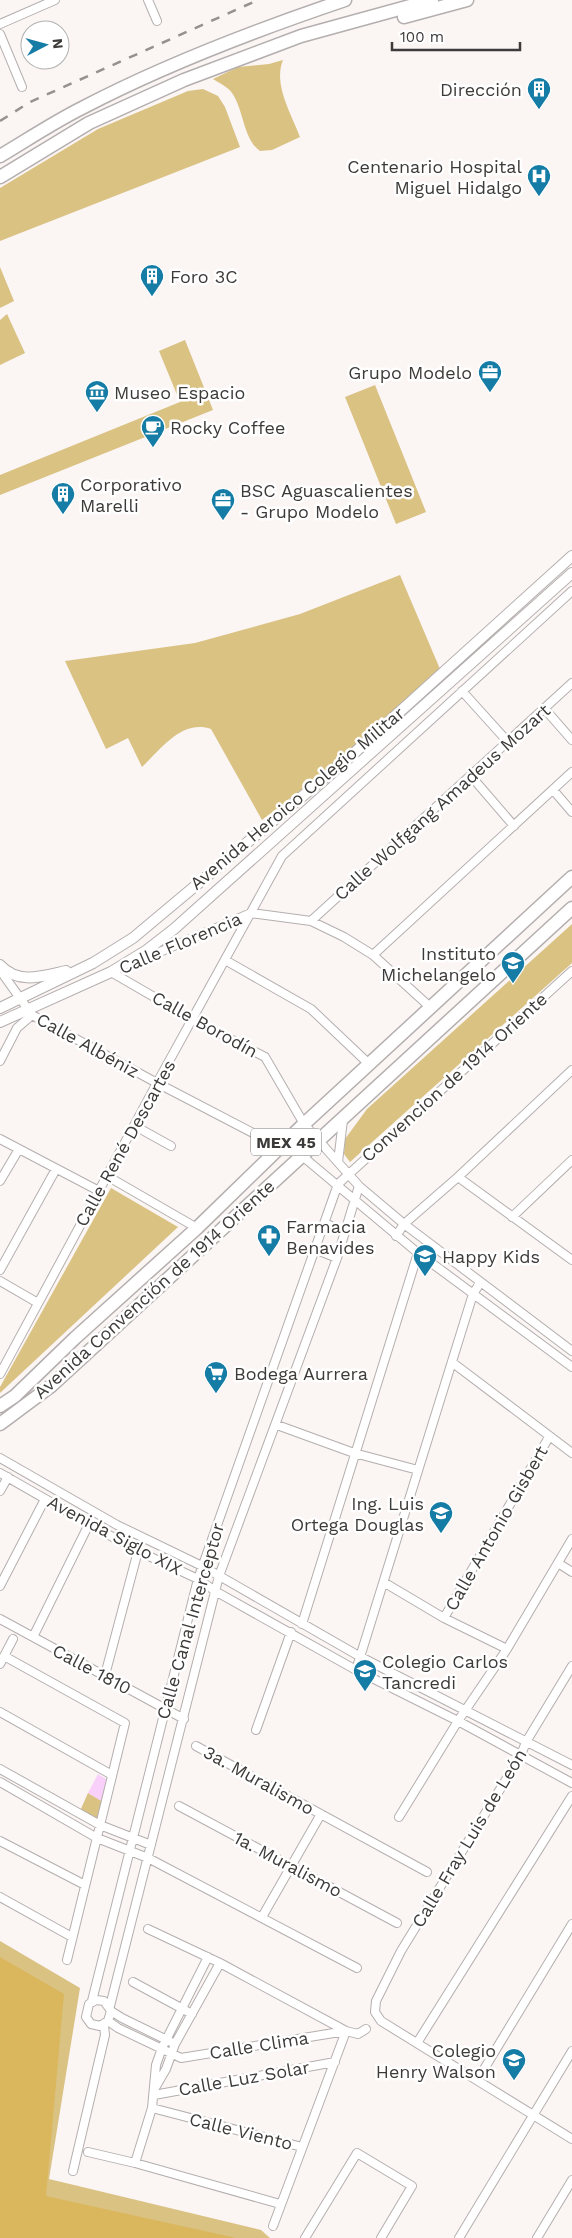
<svg xmlns="http://www.w3.org/2000/svg" width="572" height="2238" font-family="'Work Sans',sans-serif">
<style>
.green{fill:#dac283}
.forest{fill:#dab75d}
.water{fill:#f8d0f9}
.lines{fill:none;stroke-linecap:round;stroke-linejoin:round}
.minor-casing{stroke:#b4afae;stroke-width:10}
.tertiary-casing{stroke:#b4afae;stroke-width:12}
.primary-casing{stroke:#b4afae;stroke-width:15}
.minor{stroke:#fff;stroke-width:8}
.tertiary{stroke:#fff;stroke-width:10}
.primary{stroke:#fff;stroke-width:12}
.rail{stroke:#959190;stroke-width:2.5;stroke-dasharray:9 9;stroke-linecap:butt}
.labels{text-anchor:middle;dominant-baseline:central;stroke-width:5;stroke-linejoin:round;paint-order:stroke}
.shield{fill:#fff;stroke:#777675;stroke-width:1}
.shield-label{font-size:16px;font-weight:bold;fill:#3d3b3a}
.poi-label{font-size:18px;fill:#3d3b3a;stroke:#fff;text-anchor:start}
.street-label{font-size:18px;fill:#3d3b3a;stroke:#fff}
</style>
<rect width="100%" height="100%" fill="#fbf5f4"/>
<path class="green" d="M283 60C273 84 291 113 300 137L272 150 260 151C243 139 244 110 232 93 228 87 219 83 213 79L238 67 269 64Z
M203 89 218 96 225 107 240 147 0 241V188L98 129 188 91Z
M0 267 14 301 0 308Z
M7 314 25 353 0 365V320Z
M185 340 213 410 0 495V475L180 402 159 351Z
M375 385 426 512 396 524 345 397Z
M400 575 440 669 332 766 262 820 211 729C182 719 161 749 142 767L128 738 106 749 65 661 195 643 300 614Z
M572 924V963L350 1162 344 1154 345 1139 367 1109Z
M111 1188 178 1227 0 1393V1387Z
M88 1793 105 1803 100 1823 80 1811Z
M0 1941 80 1988 49 2179 261 2230 270 2238H0Z"/>
<path class="forest" d="M0 1957 64 1994 46 2196 236 2238H0Z"/>
<path class="water" d="M98 1774 111 1782 105 1803 88 1793Z"/>
<g class="lines">
<g class="minor-casing">
<path id="minor" d="M148 0 157 21
M0 24 55 0
M0 34 22 87
M462 691 508 742
M544 708 572 740
M471 776 514 826
M554 791 572 812
M311 921 572 683
M373 955 572 772
M225 960 311 1009 369 1064
M134 963 251 913 311 921 344 937 373 955 430 1007
M0 970 32 1015 157 1083 280 1147 301 1155 418 1253 572 1367
M111 972 192 1019 265 1057 304 1124 359 1186 404 1224 572 1351
M0 1061 17 1028 32 1015
M135 1126 171 1146
M0 1139 99 1191
M338 1162 343 1120
M107 1176 197 1228
M458 1177 572 1260
M0 1181 19 1149
M512 1217 572 1160
M325 1223 344 1232
M396 1236 404 1224 458 1177 572 1070
M315 1249 337 1258
M0 1270 56 1169
M0 1281 38 1303
M453 1363 572 1453
M0 1374 157 1083 282 856 572 591
M277 1425 354 1453 418 1470
M0 1458 117 1525 202 1566 359 1656 572 1765
M0 1473 89 1524 138 1551 198 1579 215 1591 356 1670 458 1721 572 1783
M0 1491 8 1477
M558 1563 572 1572
M385 1583 444 1618 507 1649
M0 1586 45 1499
M444 1618 549 1437
M0 1619 184 1719
M302 1624 418 1253
M33 1637 89 1524
M4 1656 125 1723 67 1960
M0 1664 13 1639
M572 1666 526 1742 521 1755 401 1951 376 2001 375 2012 381 2021 572 2139
M356 1670 473 1294 480 1283
M105 1675 138 1551
M0 1712 112 1775
M256 1730 291 1632
M196 1746 427 1872
M0 1769 100 1825 151 1845
M0 1782 97 1838 148 1858 357 1968
M179 1806 397 1923
M399 1817 458 1721 507 1649 572 1539
M0 1841 85 1885
M0 1897 72 1937
M262 1917 321 1814
M148 1929 220 1963 346 2031 358 2034 366 2029
M133 1982 192 2014
M92 2001 198 1579 338 1184 572 971
M110 2006 219 1576 337 1258 359 1186
M111 2011 108 2021 100 2026 91 2024 86 2017 89 2004 96 2000 104 2001 111 2011 122 2018 175 2044
M108 2021 118 2028 181 2058 346 2031 273 2226
M417 2043 572 1796
M478 2079 572 1924
M155 2088 166 2069 175 2044 220 1963
M154 2095 335 2062
M152 2108 302 2147
M88 2152 135 2163 280 2204
M135 2163 152 2108 156 2065 162 2048 208 1957
M73 2171 105 2035 104 2025
M305 2238 357 2153 412 2186 381 2238
M459 2238 572 2051
M537 2238 572 2180"/>
</g>
<g class="tertiary-casing">
<path id="tertiary" d="M0 965C18 985 43 976 66 971
M0 1008 93 963 133 938 353 754 572 556
M0 1022 111 972 147 950 174 929 572 573"/>
</g>
<g class="primary-casing">
<path id="primary" d="M404 17 467 0
M0 156C27 140 54 122 82 108 166 64 256 30 345 0
M0 177 89 123 184 80 301 36 432 0
M0 1406 15 1396 75 1338 197 1228 304 1124 572 877
M0 1424 51 1386 572 908"/>
</g>
<use href="#minor" class="minor"/>
<use href="#tertiary" class="tertiary"/>
<use href="#primary" class="primary"/>
<path class="rail" d="M0 121 30 102 258 0"/>
</g>
<defs>
<g id="building-pin" transform="scale(1.25)"><path d="M0 17L-7.5 6A9.5 9.5 0 1 1 7.5 6Z" fill="#157ca6" stroke="#fff"/><path d="M-4-6H4V6H1V3H-1V6H-4ZM-2.5-4.3h1.7v1.8h-1.7ZM.8-4.3h1.7v1.8H.8ZM-2.5-1h1.7V.8h-1.7ZM.8-1h1.7V.8H.8Z" fill="#fff"/></g>
<g id="hospital-pin" transform="scale(1.25)"><path d="M0 17L-7.5 6A9.5 9.5 0 1 1 7.5 6Z" fill="#157ca6" stroke="#fff"/><path d="M-5-5h3v3.5h4V-5h3V5h-3V1.5h-4V5h-3Z" fill="#fff"/></g>
<g id="office-pin" transform="scale(1.25)"><path d="M0 17L-7.5 6A9.5 9.5 0 1 1 7.5 6Z" fill="#157ca6" stroke="#fff"/><path d="M-6-3h4V-5.5h4V-3h4V5H-6ZM-1-4.5V-3h2v-1.5ZM-6 0V1H6V0Z" fill="#fff"/></g>
<g id="museum-pin" transform="scale(1.25)"><path d="M0 17L-7.5 6A9.5 9.5 0 1 1 7.5 6Z" fill="#157ca6" stroke="#fff"/><path d="M0-6L6-3V-2H-6V-3ZM-5-1h2V3h-2ZM-1-1h2V3h-2ZM3-1h2V3H3ZM-6 4H6V6H-6Z" fill="#fff"/></g>
<g id="cafe-pin" transform="scale(1.25)"><path d="M0 17L-7.5 6A9.5 9.5 0 1 1 7.5 6Z" fill="#157ca6" stroke="#fff"/><path d="M-5.5-4.5H6V0H3Q3 3.5 0 3.5H-2.5Q-5.5 3.5-5.5 0ZM3-3.2v2h1.7v-2ZM-6 4.5H4V6H-6Z" fill="#fff"/></g>
<g id="school-pin" transform="scale(1.25)"><path d="M0 17L-7.5 6A9.5 9.5 0 1 1 7.5 6Z" fill="#157ca6" stroke="#fff"/><path d="M0-5L7-2L0 1L-7-2ZM-4 1L0 2.5L4 1V4Q0 6-4 4Z" fill="#fff"/></g>
<g id="pharmacy-pin" transform="scale(1.25)"><path d="M0 17L-7.5 6A9.5 9.5 0 1 1 7.5 6Z" fill="#157ca6" stroke="#fff"/><path d="M-2-6h4v4h4v4h-4v4h-4v-4h-4v-4h4Z" fill="#fff"/></g>
<g id="supermarket-pin" transform="scale(1.25)"><path d="M0 17L-7.5 6A9.5 9.5 0 1 1 7.5 6Z" fill="#157ca6" stroke="#fff"/><path d="M-6-5.5h2.5l.6 2H6L4.5 2H-2.5L-4.4-4H-6ZM-1.5 3.2a1.3 1.3 0 1 0 .1 0ZM3 3.2a1.3 1.3 0 1 0 .1 0Z" fill="#fff"/></g>
</defs>
<g fill-rule="evenodd">
<use href="#building-pin" x="539" y="89"/>
<use href="#hospital-pin" x="539" y="176"/>
<use href="#building-pin" x="152" y="276"/>
<use href="#office-pin" x="490" y="372"/>
<use href="#museum-pin" x="97" y="392"/>
<use href="#cafe-pin" x="153" y="427"/>
<use href="#building-pin" x="63" y="494"/>
<use href="#office-pin" x="223" y="500"/>
<use href="#school-pin" x="513" y="963"/>
<use href="#pharmacy-pin" x="269" y="1236"/>
<use href="#school-pin" x="425" y="1256"/>
<use href="#supermarket-pin" x="216" y="1373"/>
<use href="#school-pin" x="441" y="1513"/>
<use href="#school-pin" x="365" y="1671"/>
<use href="#school-pin" x="514" y="2060"/>
</g>
<g class="labels">
<rect class="shield" x="251" y="1128.5" width="70" height="27" rx="4"/>
<g class="shield-label">
<text x="286" y="1142">MEX 45</text>
</g>
<g class="poi-label">
<text x="522" y="89" text-anchor="end">Dirección</text>
<text x="522" y="166" text-anchor="end">Centenario Hospital<tspan x="522" dy="21">Miguel Hidalgo</tspan></text>
<text x="170" y="276">Foro 3C</text>
<text x="472" y="372" text-anchor="end">Grupo Modelo</text>
<text x="114" y="392">Museo Espacio</text>
<text x="170" y="427">Rocky Coffee</text>
<text x="80" y="484">Corporativo<tspan x="80" dy="21">Marelli</tspan></text>
<text x="240" y="490">BSC Aguascalientes<tspan x="240" dy="21">- Grupo Modelo</tspan></text>
<text x="496" y="953" text-anchor="end">Instituto<tspan x="496" dy="21">Michelangelo</tspan></text>
<text x="286" y="1226">Farmacia<tspan x="286" dy="21">Benavides</tspan></text>
<text x="442" y="1256">Happy Kids</text>
<text x="234" y="1373">Bodega Aurrera</text>
<text x="424" y="1503" text-anchor="end">Ing. Luis<tspan x="424" dy="21">Ortega Douglas</tspan></text>
<text x="382" y="1661">Colegio Carlos<tspan x="382" dy="21">Tancredi</tspan></text>
<text x="496" y="2050" text-anchor="end">Colegio<tspan x="496" dy="21">Henry Walson</tspan></text>
</g>
<g class="street-label">
<text transform="translate(297 798) rotate(-40)">Avenida Heroico Colegio Militar</text>
<text transform="translate(442 802) rotate(-42)">Calle Wolfgang Amadeus Mozart</text>
<text transform="translate(180 943) rotate(-23)">Calle Florencia</text>
<text transform="translate(205 1024) rotate(29)">Calle Borodín</text>
<text transform="translate(88 1045) rotate(29)">Calle Albéniz</text>
<text transform="translate(454 1077) rotate(-42)">Convencion de 1914 Oriente</text>
<text transform="translate(125 1143) rotate(-61)">Calle René Descartes</text>
<text transform="translate(154 1289) rotate(-42)">Avenida Convención de 1914 Oriente</text>
<text transform="translate(496 1528) rotate(-60)">Calle Antonio Gisbert</text>
<text transform="translate(115 1535) rotate(28)">Avenida Siglo XIX</text>
<text transform="translate(190 1621) rotate(-74)">Calle Canal Interceptor</text>
<text transform="translate(92 1669) rotate(28)">Calle 1810</text>
<text transform="translate(259 1780) rotate(29)">3a. Muralismo</text>
<text transform="translate(469 1838) rotate(-59)">Calle Fray Luis de León</text>
<text transform="translate(288 1864) rotate(28)">1a. Muralismo</text>
<text transform="translate(259 2045) rotate(-9)">Calle Clima</text>
<text transform="translate(244 2078) rotate(-10)">Calle Luz Solar</text>
<text transform="translate(241 2131) rotate(14)">Calle Viento</text>
</g>
</g>
<g transform="translate(45 45) rotate(84)"><circle r="24" fill="#ffffff" stroke="#b1b1b0"/>
<path d="M0-4L9 19L0 12L-9 19Z" fill="#157ca6"/>
<text y="-8" font-size="14" font-weight="bold" text-anchor="middle" fill="#3d3b3a">N</text>
</g>
<path d="M392 42v8h128v-8" fill="none" stroke="#3d3b3a" stroke-width="2.5"/>
<text x="400" y="42" font-size="15" fill="#3d3b3a" stroke="#ffffff" stroke-width="4" paint-order="stroke">100 m</text>
</svg>
